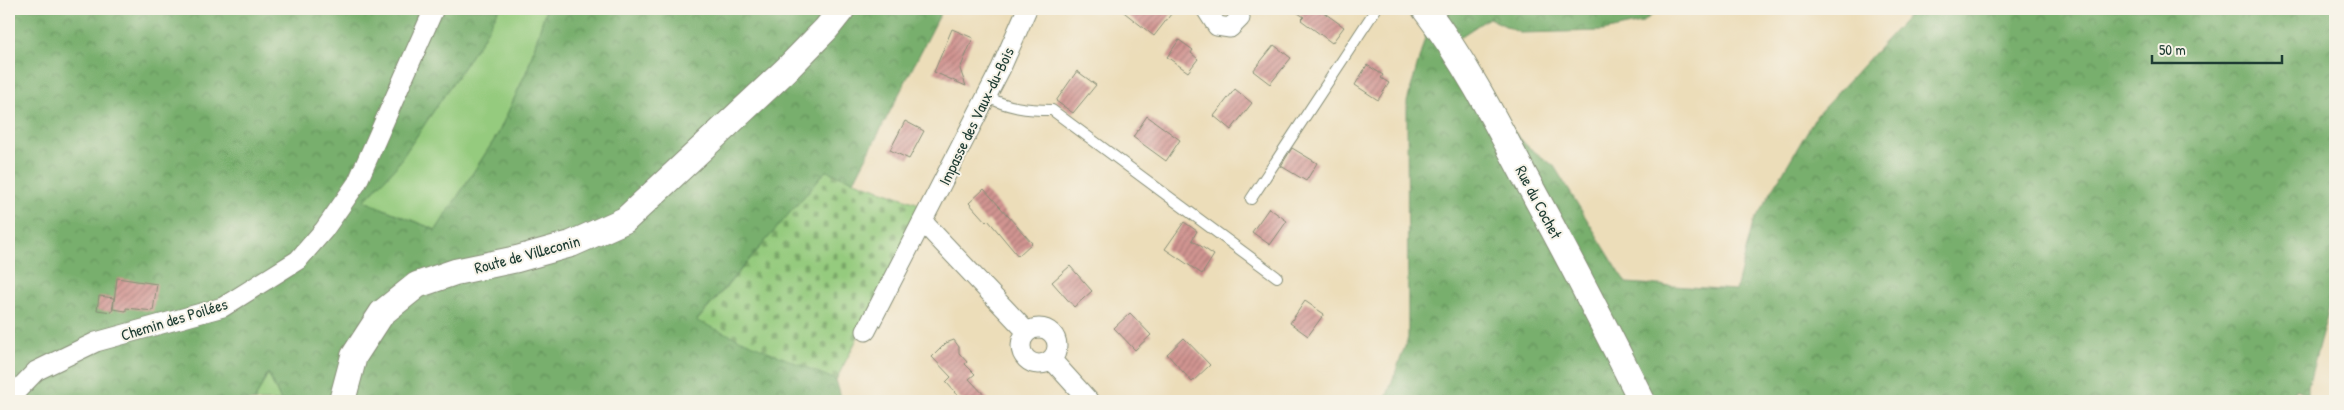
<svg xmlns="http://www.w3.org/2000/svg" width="2344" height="410" font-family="'Patrick Hand',sans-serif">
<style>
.green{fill:#95cb7e;stroke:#5a8459}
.forest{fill:url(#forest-crowns);stroke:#4c7650}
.cemetery{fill:url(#cemetery-stones);stroke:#5a8459}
.building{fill:url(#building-hatch)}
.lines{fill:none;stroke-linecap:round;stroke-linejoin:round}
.lane-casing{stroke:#868d76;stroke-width:12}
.street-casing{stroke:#868d76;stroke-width:21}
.secondary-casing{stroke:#868d76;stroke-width:28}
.lane{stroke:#fff;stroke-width:10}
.street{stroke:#fff;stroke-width:19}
.secondary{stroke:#fff;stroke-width:26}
.labels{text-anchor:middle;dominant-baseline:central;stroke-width:4;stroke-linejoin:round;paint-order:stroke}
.street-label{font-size:16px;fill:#1f3d34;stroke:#f7f3e8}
</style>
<defs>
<pattern id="forest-crowns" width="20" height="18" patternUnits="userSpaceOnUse" patternTransform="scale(1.25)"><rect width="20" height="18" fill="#78af6d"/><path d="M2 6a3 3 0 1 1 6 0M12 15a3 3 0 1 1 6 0" fill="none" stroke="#62905a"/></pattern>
<pattern id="cemetery-stones" width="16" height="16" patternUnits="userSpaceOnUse" patternTransform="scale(1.25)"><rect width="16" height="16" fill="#95cb7e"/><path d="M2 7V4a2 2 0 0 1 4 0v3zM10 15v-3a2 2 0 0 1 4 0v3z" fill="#79a668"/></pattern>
<pattern id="building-hatch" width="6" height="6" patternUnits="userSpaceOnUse" patternTransform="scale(1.25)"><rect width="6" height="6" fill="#d19491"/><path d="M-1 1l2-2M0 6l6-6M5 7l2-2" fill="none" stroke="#a97a77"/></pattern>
</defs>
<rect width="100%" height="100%" fill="#f7f3e8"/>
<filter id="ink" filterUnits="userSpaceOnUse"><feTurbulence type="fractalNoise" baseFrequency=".02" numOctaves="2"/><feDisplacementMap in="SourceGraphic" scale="10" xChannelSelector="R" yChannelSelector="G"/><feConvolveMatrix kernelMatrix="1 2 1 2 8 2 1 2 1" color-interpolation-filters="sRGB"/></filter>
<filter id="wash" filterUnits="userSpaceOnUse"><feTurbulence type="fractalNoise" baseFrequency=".0096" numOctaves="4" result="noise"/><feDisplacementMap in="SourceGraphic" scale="20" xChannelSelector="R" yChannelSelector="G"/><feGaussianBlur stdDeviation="1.12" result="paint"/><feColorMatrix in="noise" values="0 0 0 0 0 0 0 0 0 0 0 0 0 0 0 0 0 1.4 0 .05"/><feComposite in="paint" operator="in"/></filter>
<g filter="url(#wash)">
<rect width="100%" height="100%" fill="#ecddb9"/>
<path class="green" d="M499 9H546L528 68 498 134 436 230 364 201 395 168 483 38Z
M268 373 281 401H254Z"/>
<path class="forest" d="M9 9H499L483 38 395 168 364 201 436 230 498 134 528 68 546 9H943L854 181 826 171 697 320 836 380 842 401H281L268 373 254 401H9Z
M1433 9H1661L1641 23 1603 31 1520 33 1489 18 1440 50 1527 146 1554 166 1626 283 1736 290 1753 223 1817 115 1915 9H2335V286L2308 386V396L2295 388 2291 401H1385L1408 338 1407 102Z"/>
<path class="cemetery" d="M826 171 925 206 836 380 697 321Z"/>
<g id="blocks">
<path class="building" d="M1120 9H1175L1154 36Z
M1292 9H1319L1344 27 1332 43 1301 20 1304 17Z
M952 29 973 38 960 69 966 86 934 72Z
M1179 40 1193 50 1191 53 1198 59 1188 72 1167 57Z
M1274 45 1291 58 1270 84 1253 71Z
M1367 65 1383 75 1381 78 1389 83 1378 100 1355 85Z
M1077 71 1096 85 1073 113 1056 101Z
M1235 89 1252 103 1231 130 1214 116Z
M1147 116 1180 140 1166 161 1133 137Z
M905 121 924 131 909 159 890 150Z
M1292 148 1317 163 1306 181 1281 166Z
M984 189 1032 243 1018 256 988 220 986 222 969 203Z
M1269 208 1287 221 1270 245 1252 232Z
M1184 222 1197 231 1192 240 1214 255 1202 274 1165 249Z
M1070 266 1092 291 1074 307 1052 282Z
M117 278 157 284 153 311 126 308V311L113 309Z
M99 296 114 298 112 312 97 310Z
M1305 301 1324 314 1308 336 1290 323Z
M1130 313 1151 335 1135 350 1114 328Z
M1184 338 1210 365 1192 382 1167 354Z
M954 340 959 347V353L967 362 965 364 975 374 969 379 990 401H963L946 382 951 377 932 357 946 343Z"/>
</g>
</g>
<g filter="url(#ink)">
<use href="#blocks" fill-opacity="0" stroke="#868d76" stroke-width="1"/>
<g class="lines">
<g class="lane-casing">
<path id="lane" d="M986 96C1007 108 1028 110 1052 110L1277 277
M1251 199 1376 9"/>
</g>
<g class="street-casing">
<path id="street" d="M1206 9 1217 26 1230 28 1240 18 1237 9
M923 222 1027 332
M1021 346a18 18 0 1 1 36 0a18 18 0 1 1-36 0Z
M866 331 1001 68 1027 9
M1051 359 1089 401
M9 399 36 371 96 342 223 307 298 260 324 230 357 183 434 9"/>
</g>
<g class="secondary-casing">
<path id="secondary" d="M1425 9C1464 60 1494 118 1524 175 1565 250 1604 325 1642 401
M342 401 354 356 382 313 417 285 455 272 517 259 571 244 625 220 786 70 826 29 842 9"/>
</g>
<use href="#lane" class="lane"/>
<use href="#street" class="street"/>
<use href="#secondary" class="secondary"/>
</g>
</g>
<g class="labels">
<g class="street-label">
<text transform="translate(976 116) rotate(-64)">Impasse des Vaux-du-Bois</text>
<text transform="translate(1539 202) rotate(62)">Rue du Cochet</text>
<text transform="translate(527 254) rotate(-15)">Route de Villeconin</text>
<text transform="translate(174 319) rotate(-17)">Chemin des Poilées</text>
</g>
</g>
<rect width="2344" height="410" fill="none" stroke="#f7f3e8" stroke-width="30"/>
<path d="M2152 55v8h130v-8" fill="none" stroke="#1f3d34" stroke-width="2.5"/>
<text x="2159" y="55" font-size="15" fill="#1f3d34" stroke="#f7f3e8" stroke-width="4" paint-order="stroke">50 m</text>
</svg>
